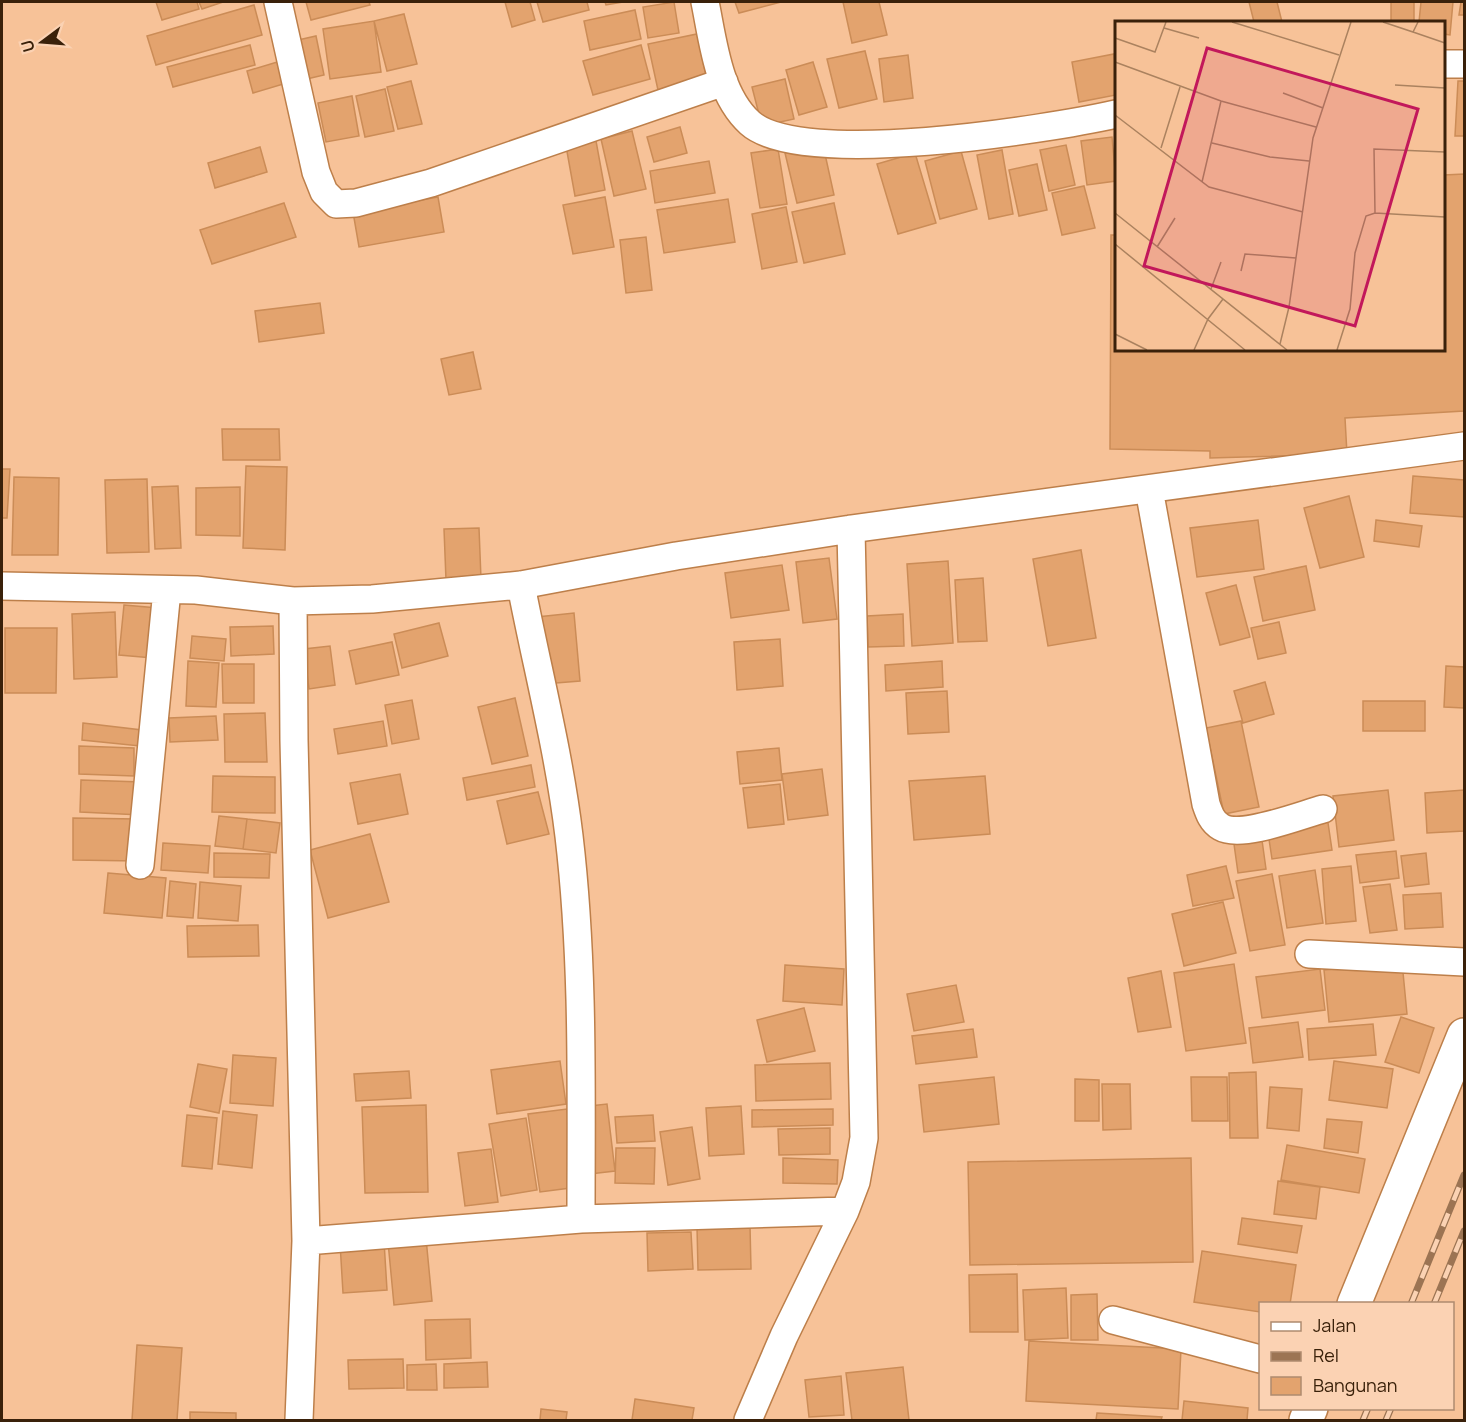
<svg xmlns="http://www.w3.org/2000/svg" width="1466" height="1422" font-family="Manrope,sans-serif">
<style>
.building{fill:#e3a36e;stroke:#cb8c57;stroke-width:1.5}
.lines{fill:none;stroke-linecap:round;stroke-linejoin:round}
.minor-casing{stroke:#bd7f4a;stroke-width:30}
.trunk-casing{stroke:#bd7f4a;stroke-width:36}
.minor{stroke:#fff;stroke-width:27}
.trunk{stroke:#fff;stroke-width:33}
.rail-casing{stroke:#9c7453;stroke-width:7}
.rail{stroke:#fbd2b3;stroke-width:4.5;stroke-dasharray:14;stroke-linecap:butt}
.inset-road{fill:none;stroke:#ab825f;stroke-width:1.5}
.view{fill:#c2185b;fill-opacity:0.15;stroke:#c2185b;stroke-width:3}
.inset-edge{fill:none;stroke:#3a210a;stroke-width:3}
</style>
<rect width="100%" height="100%" fill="#f7c298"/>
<path class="building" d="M156 2H197L199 9 162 20Z
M199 2H223L202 9Z
M306 2H369L370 5 311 20Z
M505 2H530L535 20 512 27Z
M537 2H587L589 10 543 22Z
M605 2H623L606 5Z
M674 2 679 33 648 38 643 7Z
M735 2H781L739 13Z
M843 2H879L887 35 852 43Z
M1249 2H1277L1282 22H1254Z
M1391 2H1414V22H1391Z
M1421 2H1453L1450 35 1444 34V22H1419Z
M1461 2H1464V15H1459Z
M254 5 262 35 156 65 147 36Z
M635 10 641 39 590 50 584 21Z
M404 14 417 64 387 71 374 21Z
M374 21 381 72 330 79 323 29Z
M697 34 707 80 658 90 648 44Z
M316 36 324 75 298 81 289 42Z
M250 45 255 65 173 87 167 67Z
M641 45 650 79 593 95 583 61Z
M865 51 877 99 839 108 827 59Z
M1114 54 1116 70V95L1079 102 1072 62Z
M908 55 913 98 884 102 879 59Z
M284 60 290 82 253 93 247 71Z
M813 62 827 107 799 115 786 70Z
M785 79 794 119 762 126 752 87Z
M411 81 422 124 398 129 387 87Z
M1458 81H1464V136H1455Z
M385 89 394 131 365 137 356 96Z
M352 96 359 136 326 142 318 103Z
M680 127 687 153 654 162 647 137Z
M632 131 646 189 614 196 601 139Z
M1112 137 1116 181 1087 185 1081 141Z
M596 141 605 190 575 196 566 146Z
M823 145 834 195 797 203 785 153Z
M1066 145 1075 185 1049 191 1040 150Z
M260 147 267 172 215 188 208 163Z
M778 149 787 204 760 208 751 153Z
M1002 150 1013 214 989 219 977 155Z
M961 151 977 209 940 219 925 161Z
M915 153 936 223 898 234 877 164Z
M709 161 715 193 655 203 650 171Z
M1037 164 1047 210 1019 216 1009 170Z
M1464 174V411L1345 418 1347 454 1210 458V451L1110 449 1111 235H1116V350H1444V175Z
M1084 186 1095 228 1062 235 1052 193Z
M438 197 444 232 359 247 353 212Z
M605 197 614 247 573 254 563 205Z
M728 199 735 242 664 253 657 210Z
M284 203 296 237 212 264 200 230Z
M834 203 845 254 804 263 792 212Z
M786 207 797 262 762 269 752 214Z
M646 237 652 290 626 293 620 240Z
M320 303 324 333 259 342 255 311Z
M473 352 481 389 449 395 441 359Z
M222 429H279L280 460H223Z
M246 466 287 467 285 550 243 548Z
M2 469H10L7 518H2Z
M1413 476 1464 480V517L1410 513Z
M14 477 59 478 58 555H12Z
M147 479 149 552 107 553 105 480Z
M178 486 181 548 155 549 152 487Z
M240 487V536L196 535V488Z
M1349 496 1364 557 1320 568 1304 508Z
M1258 520 1264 569 1197 577 1190 528Z
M1376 520 1422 526 1419 547 1374 541Z
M479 528 481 579 446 580 444 529Z
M1081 550 1096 638 1048 646 1033 559Z
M829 558 837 619 803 623 796 562Z
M948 561 953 643 912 646 907 564Z
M782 565 789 610 731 618 725 573Z
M1306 566 1315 610 1263 621 1254 577Z
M983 578 987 641 958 642 955 580Z
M1236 585 1250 637 1220 645 1206 593Z
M124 605 158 608 153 658 119 655Z
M115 612 117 677 74 679 72 614Z
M574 613 580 681 544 684 537 617Z
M903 614 904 646 868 647 867 616Z
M1279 622 1286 653 1258 659 1251 628Z
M439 623 448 656 402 668 394 634Z
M273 626 274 654 231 656 230 627Z
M5 628H57L56 693H5Z
M192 636 226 639 224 661 190 658Z
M780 639 783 686 737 690 734 642Z
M392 642 399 675 356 684 349 651Z
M330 646 335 685 309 689 304 649Z
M188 661 219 663 216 707 186 706Z
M942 661 943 687 886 691 885 665Z
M222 664H254V703H223Z
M1446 666 1464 667V708L1444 707Z
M1265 682 1274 714 1243 723 1234 691Z
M947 691 949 732 908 734 906 693Z
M515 698 528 756 492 764 478 707Z
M412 700 419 739 392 744 385 705Z
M1363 701H1425V731H1363Z
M265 713 267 762H225L224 714Z
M216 716 218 740 170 742 169 718Z
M383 721 387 746 338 754 334 729Z
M1241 721 1259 807 1224 814 1206 728Z
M83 723 142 730 140 746 82 740Z
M79 746 134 748V776L79 774Z
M779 748 782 780 740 784 737 752Z
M531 765 535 787 467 800 463 778Z
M822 769 828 815 788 820 782 774Z
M400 774 408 814 358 824 350 783Z
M213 776 275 777V813L212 812Z
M985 776 990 834 914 840 909 781Z
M81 780 142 782 141 815 80 812Z
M780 784 784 824 748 828 743 788Z
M1388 790 1394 840 1339 847 1333 796Z
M1464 790V831L1427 833 1425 793Z
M538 792 549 834 507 844 497 801Z
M219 816 247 819 243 849 215 846Z
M1327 816 1332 850 1272 859 1267 826Z
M73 818 137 819V861L73 860Z
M247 819 280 823 276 853 243 849Z
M1261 833 1266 869 1238 873 1233 837Z
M370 834 389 902 328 918 310 850Z
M163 843 210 846 208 873 161 870Z
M1396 851 1399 878 1360 883 1356 855Z
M214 853 270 854 269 878 214 877Z
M1426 853 1429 884 1405 887 1401 856Z
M1226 866 1234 898 1193 906 1187 875Z
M1351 866 1356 921 1326 924 1322 869Z
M1315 870 1323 923 1287 928 1279 876Z
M108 873 166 878 162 918 104 913Z
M1272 874 1285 945 1250 951 1236 881Z
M170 881 196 884 193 918 167 916Z
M200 882 241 886 238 921 198 918Z
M1390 884 1397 930 1370 933 1363 887Z
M1441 893 1443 927 1405 929 1403 895Z
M1223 902 1236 953 1184 966 1172 914Z
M258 925 259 956 188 957 187 926Z
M1402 962 1407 1014 1329 1022 1324 970Z
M1234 964 1246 1043 1186 1051 1174 973Z
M785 965 844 969 842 1005 783 1001Z
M1320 969 1325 1010 1262 1018 1256 977Z
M1161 971 1171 1027 1138 1032 1128 978Z
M956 985 964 1022 914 1031 907 994Z
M804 1008 815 1051 767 1062 757 1020Z
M1401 1017 1434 1028 1419 1073 1385 1062Z
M1298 1022 1303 1057 1253 1063 1249 1028Z
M1373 1024 1376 1055 1309 1060 1307 1029Z
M973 1029 977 1057 916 1064 912 1036Z
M233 1055 276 1058 273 1106 230 1103Z
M560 1061 566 1104 497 1114 491 1070Z
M1334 1061 1393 1069 1387 1108 1329 1100Z
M830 1063 831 1099 756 1101 755 1065Z
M198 1064 227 1069 219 1113 190 1107Z
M409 1071 411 1098 356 1101 354 1074Z
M1256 1072 1258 1138H1230L1229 1073Z
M994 1077 999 1124 924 1132 919 1085Z
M1191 1077H1227L1228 1121H1192Z
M1075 1079 1099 1080V1121H1075Z
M1102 1084H1130L1131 1129 1103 1130Z
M1270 1087 1302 1089 1299 1131 1267 1128Z
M607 1104 615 1171 590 1174 581 1107Z
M426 1105 428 1192 365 1193 362 1107Z
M741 1106 744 1154 709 1156 706 1108Z
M567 1109 578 1187 540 1192 528 1114Z
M833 1109V1125L752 1127V1110Z
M223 1111 257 1115 252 1168 218 1164Z
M187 1115 217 1118 212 1169 182 1166Z
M653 1115 655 1141 617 1143 615 1117Z
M526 1118 537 1190 501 1196 489 1124Z
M1327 1119 1362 1122 1358 1153 1324 1148Z
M692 1127 700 1179 668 1185 660 1132Z
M830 1128V1154L779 1155 778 1129Z
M1287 1145 1365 1159 1359 1193 1281 1180Z
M616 1148H655L654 1184 615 1183Z
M491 1149 498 1202 465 1206 458 1153Z
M783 1158 838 1160 837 1184 783 1183Z
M1191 1158 1193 1262 970 1265 968 1162Z
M1278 1181 1320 1187 1316 1219 1274 1214Z
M1242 1218 1302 1226 1297 1253 1238 1244Z
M750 1226 751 1269 698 1270 697 1227Z
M691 1232 693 1269 648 1271 647 1233Z
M426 1238 432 1301 394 1305 388 1242Z
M384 1241 387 1290 343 1293 340 1243Z
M1202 1251 1296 1265 1290 1304H1260V1312L1194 1302Z
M1017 1274 1018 1332H970L969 1275Z
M1066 1288 1068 1338 1025 1340 1023 1290Z
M1097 1294 1098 1340H1071V1295Z
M470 1319 471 1358 426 1360 425 1320Z
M1029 1341 1181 1349 1178 1409 1026 1401Z
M137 1345 182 1348 177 1420H132Z
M403 1359 404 1388 349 1389 348 1360Z
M487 1362 488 1387 444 1388V1364Z
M436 1364 437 1390H407V1365Z
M903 1367 909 1420H852L846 1373Z
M841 1376 844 1415 809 1417 805 1380Z
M635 1399 694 1408 692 1420H632Z
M1184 1401 1248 1408 1247 1420H1182Z
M541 1409 567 1412 566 1420H540Z
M190 1412 236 1413V1420H190Z
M1097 1413 1162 1417 1161 1420H1096Z"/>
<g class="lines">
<g class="minor-casing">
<path id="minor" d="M278 2 316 172 324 192 336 204 356 203 431 183 724 82
M705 2C713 41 718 94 750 123 801 169 1049 129 1116 114
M1444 64H1464
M1149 489 1206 804C1209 813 1212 822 1221 827 1241 839 1301 815 1323 809
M521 585C537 668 559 752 569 836 584 963 581 1091 581 1219
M2 586 196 590 293 601 372 599 521 585 676 556 851 529 1464 446
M293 601 294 740 306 1241 299 1420
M140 865 167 590
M1309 954 1464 962
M306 1241 581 1219 845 1211
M1113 1320 1260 1359
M748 1420 784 1336 845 1211 856 1182 864 1138 851 529"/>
</g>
<g class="trunk-casing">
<path id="trunk" d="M1354 1304 1464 1035
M1306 1420 1311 1408"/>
</g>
<use href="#minor" class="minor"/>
<use href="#trunk" class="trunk"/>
<g class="rail-casing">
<path id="rail" d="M1411 1304 1464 1175
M1434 1304 1464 1231
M1363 1420 1368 1408
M1386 1420 1391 1408"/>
</g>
<use href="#rail" class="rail"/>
</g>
<g transform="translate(1115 21)">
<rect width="330" height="330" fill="#f7c298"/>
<path class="inset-road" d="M117 1 224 34M268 1 298 11 303 1M49 7 84 17M298 11 330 22M0 17 40 31 51 1M0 41 106 80 201 106M280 64 330 67M168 72 208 87M0 94 94 166 188 191M97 122 155 136 194 140M46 127 65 66M87 161 106 80M0 192 172 329M260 192 259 128 330 131M0 223 130 329M42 226 60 197M126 250 130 233 181 237M96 268 106 241M0 313 32 329M165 323 174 286 198 117 236 1M79 329 93 298 108 278M222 329 235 288 240 232 251 195 260 192 330 196"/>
<path class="view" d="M92 27 303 88 240 305 29 245Z"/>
<rect width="330" height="330" class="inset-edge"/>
</g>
<rect width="1466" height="1422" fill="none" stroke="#3a210a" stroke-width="6"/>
<rect x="1259" y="1302" width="195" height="108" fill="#fbd2b3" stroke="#ae8b6f" stroke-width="1.5"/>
<rect x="1271" y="1322" width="30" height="9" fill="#ffffff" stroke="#ae8b6f" stroke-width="1.5"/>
<text x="1313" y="1332" font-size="18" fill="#3a210a">Jalan</text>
<rect x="1271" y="1352" width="30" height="9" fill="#9c7453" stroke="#ae8b6f" stroke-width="1.5"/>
<text x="1313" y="1362" font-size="18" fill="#3a210a">Rel</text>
<rect x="1271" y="1377" width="30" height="18" fill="#e3a36e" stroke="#ae8b6f" stroke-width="1.5"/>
<text x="1313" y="1392" font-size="18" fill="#3a210a">Bangunan</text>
<g transform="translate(42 42) rotate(254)" stroke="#fbd2b3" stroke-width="4.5" paint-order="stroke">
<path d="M0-4.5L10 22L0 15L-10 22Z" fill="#3a210a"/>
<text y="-9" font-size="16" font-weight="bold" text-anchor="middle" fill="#3a210a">U</text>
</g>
</svg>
